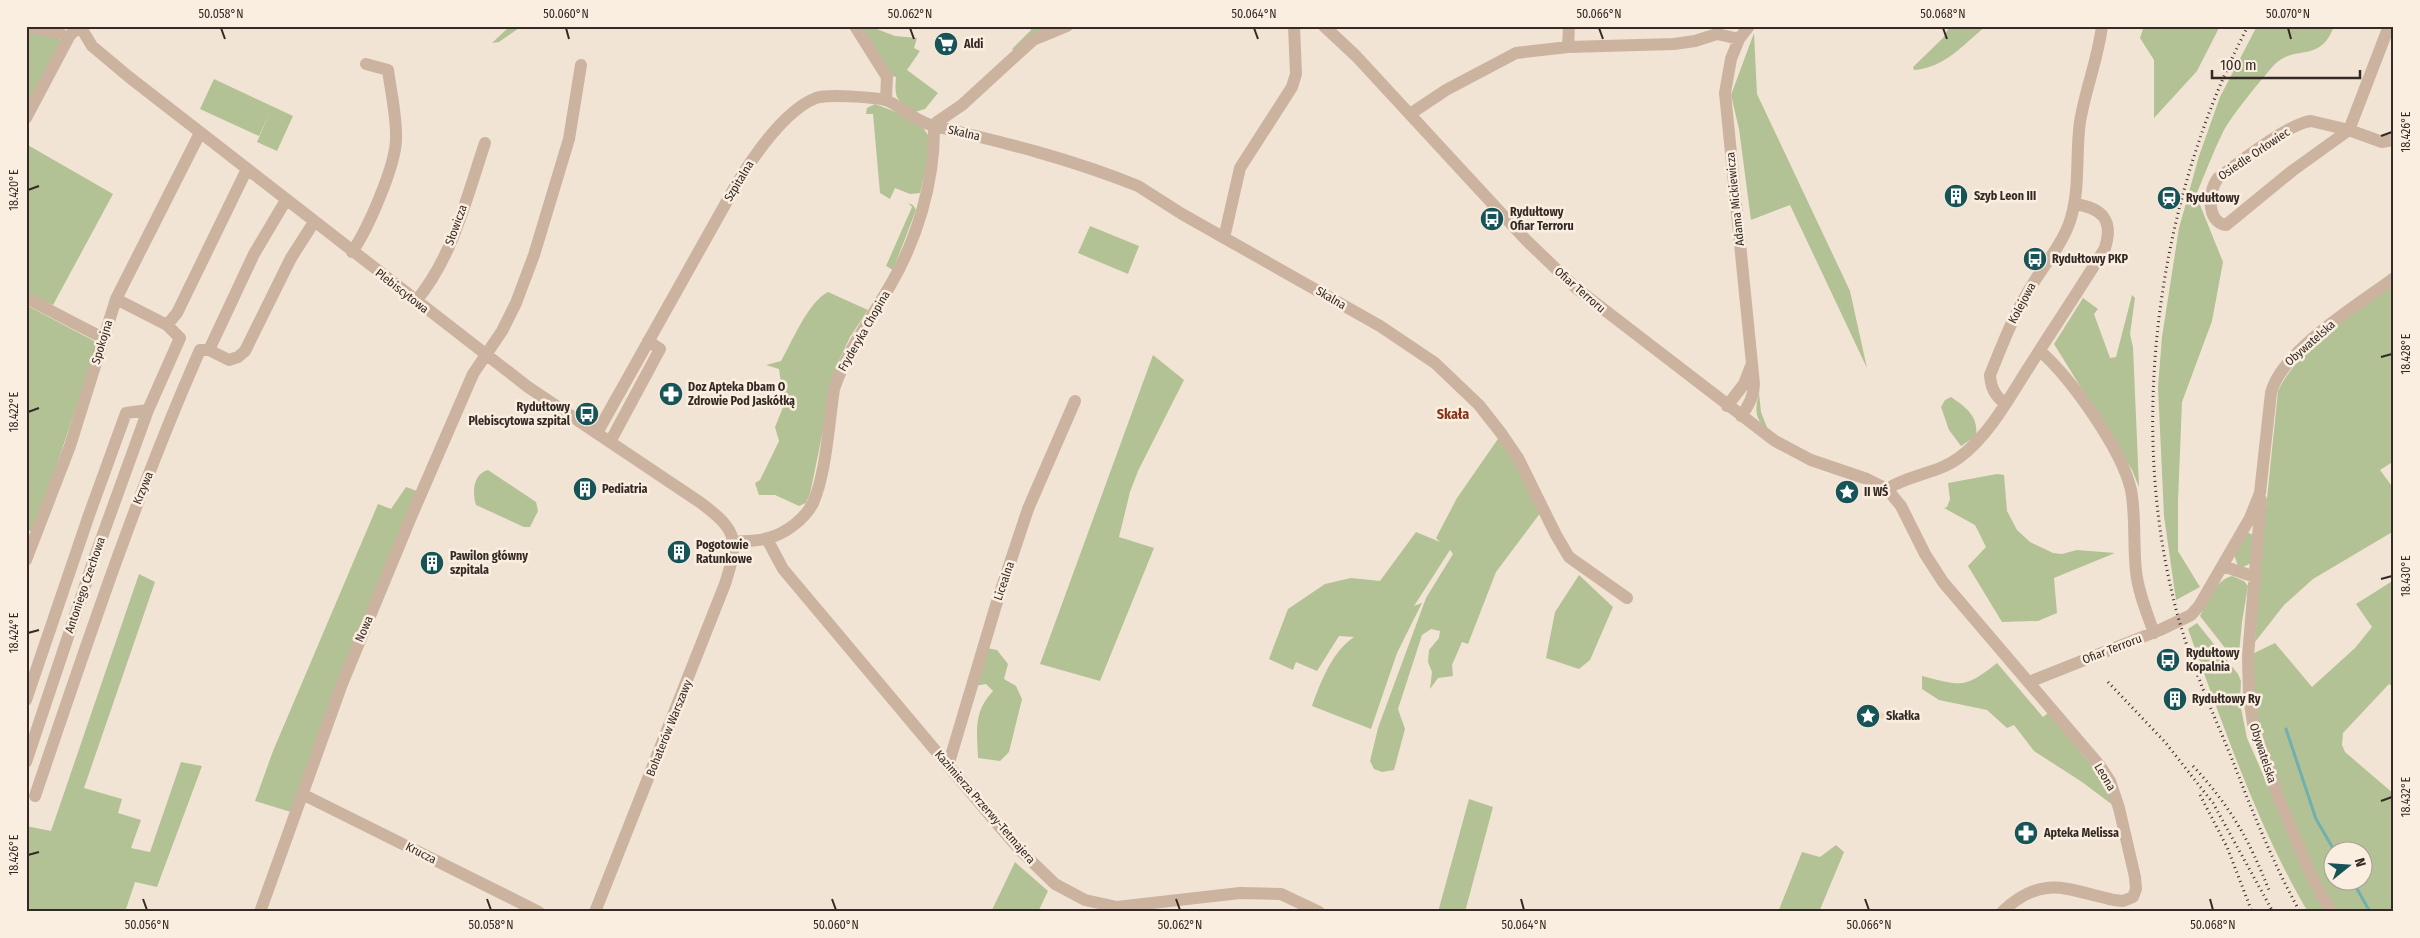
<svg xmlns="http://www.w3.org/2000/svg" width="2420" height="938" font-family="'Fira Sans Condensed',sans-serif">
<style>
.green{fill:#b2c294;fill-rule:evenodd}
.plaza{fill:#ecd6ba}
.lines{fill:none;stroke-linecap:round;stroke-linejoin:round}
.stream{stroke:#71afb1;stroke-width:3}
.minor{stroke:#cbb3a0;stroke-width:12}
.rail{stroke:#342924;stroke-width:3;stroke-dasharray:1 4;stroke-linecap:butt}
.ticks{fill:none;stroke:#342924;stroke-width:2}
.labels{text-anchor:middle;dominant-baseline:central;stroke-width:5;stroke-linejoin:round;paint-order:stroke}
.poi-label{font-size:12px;font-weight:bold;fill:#342924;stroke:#faeee0;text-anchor:start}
.street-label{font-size:12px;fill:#342924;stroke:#faeee0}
.neighbourhood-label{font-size:14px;font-weight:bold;fill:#883217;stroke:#faeee0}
.neatline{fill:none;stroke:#342924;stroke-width:2}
.ticks-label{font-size:12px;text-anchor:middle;fill:#342924}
</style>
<rect width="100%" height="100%" fill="#f2e4d4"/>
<path class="green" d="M510 26H522L499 42 492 43Z
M862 26H869L895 36 917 38 914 48 920 51 907 70 938 93 925 109 915 112C897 100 894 100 896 77L892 76Z
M1030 26H1056L1015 51 1012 49 1031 30Z
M1950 26H1986C1963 45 1944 68 1914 70L1913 67 1943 38Z
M2144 26H2220L2197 71 2154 118V60L2140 38Z
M2257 26H2334C2321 64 2293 44 2274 65 2261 80 2231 116 2223 132 2213 152 2205 174 2196 195L2223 262 2212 321 2182 402 2178 501V551L2200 587 2176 600 2164 516 2158 387 2162 337 2179 228 2199 156 2220 97Z
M26 31 60 38 62 44 26 112Z
M1754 33 1757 94 1850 291 1867 368 1790 205 1751 220 1739 129 1731 95Z
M214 79 293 116 277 151 257 142 270 112 259 136 200 109Z
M875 104 896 112 923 128 928 135 931 147 920 193 910 194 895 188 890 199 880 193 873 114H866L867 108Z
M26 144 113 194 53 305 26 293Z
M908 203 913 205 916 210 893 270 886 266 912 207Z
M1090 226 1139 246 1128 274 1078 253Z
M2394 283V461L2380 470 2394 489V531L2313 579 2284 605 2255 642 2262 548 2278 391C2297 350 2356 309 2394 283Z
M828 292 868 310 850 337 836 367 810 494 806 503 799 506 775 495H759L755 483 760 480 779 441 775 427 784 405 779 369 766 365 781 361C792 342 808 302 828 292Z
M2132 295 2135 298 2130 334 2133 347 2139 487 2132 470 2054 344 2083 298 2098 309 2094 314 2110 358 2116 357Z
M26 305 98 343 34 532 27 530 26 531Z
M1153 355 1184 380 1138 471 1130 492 1119 537 1154 548 1100 681 1040 664Z
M1759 393 1761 412 1768 430C1754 419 1755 409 1759 393Z
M1951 397C1966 407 1979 417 1976 436L1961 446 1949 430 1941 407 1945 400Z
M1500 436 1541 512 1496 572 1468 644 1462 642 1452 665 1453 676 1438 678 1430 689 1432 672 1428 662 1429 650 1439 638 1440 631 1431 629 1422 635 1398 709 1405 729 1394 770 1382 772 1374 769 1370 761 1378 728 1426 598 1453 554 1450 550 1414 606 1422 603 1397 653 1371 729 1312 706C1321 681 1332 652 1354 637L1339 636 1317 671 1296 662 1293 670 1269 659 1288 609 1325 584 1351 578 1380 581 1416 532 1440 542 1436 538 1457 498Z
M488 470 536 502 538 511 530 527H524L476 505C472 492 473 474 488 470Z
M1997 474 2004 475 2007 511 2017 530 2030 542 2053 553 2062 554 2077 550 2115 553 2054 578 2057 613 2038 621 2002 622 1968 566 1986 547 1975 525 1944 508 1947 507 1950 499 1948 483Z
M406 487 417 491 291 812 255 801 273 751 378 504 391 509Z
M2249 533 2255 536 2251 563 2243 567 2238 566 2234 555 2246 534Z
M139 574 155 582 84 788 122 799 118 813 141 820 131 848 150 852 181 762 202 766 157 887 135 882 125 912 112 910 111 912H26V826L51 831Z
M1579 575 1613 607 1590 660 1579 669 1546 658 1555 612Z
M2232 576 2244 581 2248 586 2242 622 2239 654 2236 662 2200 616C2208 602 2215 580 2232 576Z
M2394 580V688L2389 684 2343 733 2342 745 2345 752 2394 794V912H2332L2259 746 2248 656 2275 643 2312 687 2355 648 2372 627 2356 604ZM2332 850H2362V880H2332Z
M2197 623 2238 674 2241 681 2240 703 2247 738 2291 838 2326 912H2308C2257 826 2222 722 2188 629Z
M987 648 997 650 1008 664 1004 679 1016 686 1022 699 1009 752 1000 761 978 758C977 731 973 712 993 691L986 684 975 686Z
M1997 663 2043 717 2048 713 2108 785 2114 806 2082 782 2034 751 2014 725 2007 728 1987 710 1939 700 1922 689V676C1962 686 1964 689 1997 663Z
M1469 799 1493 807 1465 912H1438Z
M1836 845 1844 852 1819 912H1778L1802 852 1820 857Z
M1015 862 1048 891 1038 912H991Z"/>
<path class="plaza" d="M1856 711 1885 713 1886 718 1864 719 1855 716Z"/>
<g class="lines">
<path class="stream" d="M2286 729 2316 819 2334 850
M2352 880 2370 912"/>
<path class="minor" d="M80 26 92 46 129 77 528 387 701 503C738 531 739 540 725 584L595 912
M855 26 887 77 886 100
M1324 26 1356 56 1526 240 1576 288 1775 441 1811 460 1867 479 1887 489 1901 506 1925 554 1943 582 2100 766 2110 781 2119 808 2135 877 2136 889 2133 897 2123 901 2114 900C2067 890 2043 873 2002 912
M2389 26 2349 130 2382 142 2393 140
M26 27 60 33
M1568 47 1569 26
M1410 114 1446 90 1516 53 1568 47 1674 44 1695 41 1717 34 1739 39
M26 118 70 35 80 26
M2311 121 2349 130 2292 171 2226 225C2206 222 2208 191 2218 178 2237 164 2289 123 2311 121Z
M937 122 962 105 1033 40 1067 26
M938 127C1007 143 1071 159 1138 186L1182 214 1380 326 1435 363 1479 405 1501 433 1518 458 1556 535 1569 557 1627 598
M1224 238 1240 168 1292 87 1296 74 1294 26
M352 252C368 229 395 167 396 140 397 117 391 93 388 70L366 64
M26 298 103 338
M116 299 167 325
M416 301C453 257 467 196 485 143
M209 350 229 360 238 357 245 351 291 258 314 222
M2040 351C2071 378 2122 450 2131 490 2136 516 2133 545 2136 571 2138 592 2147 613 2154 633
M2005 404C1995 395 1991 389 1990 375 2003 343 2015 311 2034 282 2046 262 2061 246 2069 224 2081 190 2075 157 2080 122 2085 90 2098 59 2102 26
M1727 406 1744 384 1751 366
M1741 416C1748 407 1754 396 1754 384L1725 93 1731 59 1739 39 1749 26
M597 433 736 185C753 157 785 110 816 98 827 94 872 97 885 100 897 103 912 119 928 124
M610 442 660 349 648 341
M1887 489C1910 474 1938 474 1960 457 1989 435 2008 400 2027 370 2053 329 2080 289 2105 248 2114 220 2102 208 2075 204
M2261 500 2248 656 2249 697 2253 723 2277 794 2314 882 2332 912
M767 539 783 569 993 819 1022 852 1055 884 1085 900 1117 907 1240 893 1281 894 1319 912
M734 542C745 540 757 542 768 538 785 534 805 519 813 503 826 474 829 422 834 389 847 350 871 319 891 284 917 239 934 183 934 130
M26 560 70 446 116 299 200 133
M2223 566 2255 577
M2029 682 2160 630 2191 615 2199 606 2250 518 2260 493 2271 393C2281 351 2358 305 2394 278
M26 700 89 515 126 413 148 410
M26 762 94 559 148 410 180 338 167 325 177 313 247 169
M948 766 996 605 1028 509 1075 401
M302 794 539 912
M35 796C86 646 136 495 200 350H209L254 254 286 200
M260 912 342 684 411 517 473 374 502 331 516 303 534 255 569 139 581 65"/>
<path class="rail" d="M2248 26C2160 194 2128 412 2173 597 2186 653 2210 706 2232 759 2252 811 2273 863 2300 912
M2108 682 2165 742 2213 803 2273 912
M2193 766C2231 807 2250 841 2270 893
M2200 795 2227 847 2252 912"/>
</g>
<path class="ticks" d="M221 28 225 39M566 28 569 39M910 28 914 39M1254 28 1258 39M1599 28 1603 39M1943 28 1947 39M2288 28 2291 39M2381 136 2392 132M28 190 39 186M2381 357 2392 354M28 412 39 408M2381 579 2392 576M28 633 39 630M2381 801 2392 797M28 855 39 852M143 899 147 910M487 899 491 910M832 899 836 910M1176 899 1180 910M1521 899 1524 910M1865 899 1869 910M2210 899 2213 910"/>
<defs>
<g id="supermarket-disc" transform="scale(1.25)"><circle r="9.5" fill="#175458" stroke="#faeee0"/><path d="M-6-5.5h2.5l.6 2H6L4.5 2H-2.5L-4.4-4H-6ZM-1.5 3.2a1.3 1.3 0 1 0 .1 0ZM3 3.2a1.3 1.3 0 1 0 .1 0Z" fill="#fff"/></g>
<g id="building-disc" transform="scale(1.25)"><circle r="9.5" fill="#175458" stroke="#faeee0"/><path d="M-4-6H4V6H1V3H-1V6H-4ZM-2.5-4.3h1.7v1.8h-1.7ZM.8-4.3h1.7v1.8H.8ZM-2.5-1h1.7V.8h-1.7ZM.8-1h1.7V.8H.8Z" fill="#fff"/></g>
<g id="station-disc" transform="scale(1.25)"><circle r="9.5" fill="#175458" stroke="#faeee0"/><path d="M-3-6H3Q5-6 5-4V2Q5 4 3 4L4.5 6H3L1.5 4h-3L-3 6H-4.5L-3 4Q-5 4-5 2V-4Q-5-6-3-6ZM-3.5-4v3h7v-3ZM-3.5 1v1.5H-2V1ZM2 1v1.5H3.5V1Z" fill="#fff"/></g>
<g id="bus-disc" transform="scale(1.25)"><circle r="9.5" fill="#175458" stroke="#faeee0"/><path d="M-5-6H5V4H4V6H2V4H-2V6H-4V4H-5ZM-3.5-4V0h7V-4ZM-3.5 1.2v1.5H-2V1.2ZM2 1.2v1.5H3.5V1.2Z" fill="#fff"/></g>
<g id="pharmacy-disc" transform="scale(1.25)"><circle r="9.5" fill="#175458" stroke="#faeee0"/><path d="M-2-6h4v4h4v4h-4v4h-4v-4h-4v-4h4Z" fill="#fff"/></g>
<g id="sight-disc" transform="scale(1.25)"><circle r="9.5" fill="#175458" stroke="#faeee0"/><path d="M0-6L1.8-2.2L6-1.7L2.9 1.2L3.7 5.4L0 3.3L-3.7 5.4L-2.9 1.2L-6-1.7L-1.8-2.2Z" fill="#fff"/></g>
</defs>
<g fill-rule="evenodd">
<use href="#supermarket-disc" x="946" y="44"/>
<use href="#building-disc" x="1956" y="196"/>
<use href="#station-disc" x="2169" y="198"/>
<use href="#bus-disc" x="1492" y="219"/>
<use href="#bus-disc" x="2035" y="259"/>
<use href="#pharmacy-disc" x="671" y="394"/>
<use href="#bus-disc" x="587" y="414"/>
<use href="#building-disc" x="585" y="489"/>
<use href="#sight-disc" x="1847" y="492"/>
<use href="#building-disc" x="679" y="552"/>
<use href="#building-disc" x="432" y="563"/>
<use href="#bus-disc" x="2168" y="660"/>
<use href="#building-disc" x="2175" y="699"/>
<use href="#sight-disc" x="1868" y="716"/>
<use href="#pharmacy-disc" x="2026" y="833"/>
</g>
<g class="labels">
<g class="poi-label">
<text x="964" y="44">Aldi</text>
<text x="1974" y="196">Szyb Leon III</text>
<text x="2186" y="198">Rydułtowy</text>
<text x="1510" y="212">Rydułtowy<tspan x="1510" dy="14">Ofiar Terroru</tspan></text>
<text x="2052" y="259">Rydułtowy PKP</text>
<text x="688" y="387">Doz Apteka Dbam O<tspan x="688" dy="14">Zdrowie Pod Jaskółką</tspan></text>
<text x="570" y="407" text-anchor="end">Rydułtowy<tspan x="570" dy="14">Plebiscytowa szpital</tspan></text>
<text x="602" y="489">Pediatria</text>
<text x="1864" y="492">II WŚ</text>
<text x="696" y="545">Pogotowie<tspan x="696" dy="14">Ratunkowe</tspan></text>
<text x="450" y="556">Pawilon główny<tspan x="450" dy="14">szpitala</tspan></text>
<text x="2186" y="653">Rydułtowy<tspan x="2186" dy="14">Kopalnia</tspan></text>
<text x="2192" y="699">Rydułtowy Ry</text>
<text x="1886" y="716">Skałka</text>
<text x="2044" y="833">Apteka Melissa</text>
</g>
<g class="street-label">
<text transform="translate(964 133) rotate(13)">Skalna</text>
<text transform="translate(2254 154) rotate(-34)">Osiedle Orłowiec</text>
<text transform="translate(739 181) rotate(-59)">Szpitalna</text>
<text transform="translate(1735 199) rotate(-96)">Adama Mickiewicza</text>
<text transform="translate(456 225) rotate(-70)">Słowicza</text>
<text transform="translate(1580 290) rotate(41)">Ofiar Terroru</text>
<text transform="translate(402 291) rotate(38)">Plebiscytowa</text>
<text transform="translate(1331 298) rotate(30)">Skalna</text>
<text transform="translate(2022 303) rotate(-62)">Kolejowa</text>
<text transform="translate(864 331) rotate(-60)">Fryderyka Chopina</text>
<text transform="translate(102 342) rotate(-73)">Spokojna</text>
<text transform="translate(2310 343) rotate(-41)">Obywatelska</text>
<text transform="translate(143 488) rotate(-68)">Krzywa</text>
<text transform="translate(1004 581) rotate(-71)">Licealna</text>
<text transform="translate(85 585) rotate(-71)">Antoniego Czechowa</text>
<text transform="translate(364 629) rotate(-67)">Nowa</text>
<text transform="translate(2112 649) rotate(-21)">Ofiar Terroru</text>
<text transform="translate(669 728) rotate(-68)">Bohaterów Warszawy</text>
<text transform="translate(2263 753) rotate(72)">Obywatelska</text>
<text transform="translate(2105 777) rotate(59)">Leona</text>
<text transform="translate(985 807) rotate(49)">Kazimierza Przerwy-Tetmajera</text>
<text transform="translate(421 853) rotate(27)">Krucza</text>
</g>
<g class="neighbourhood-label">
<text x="1453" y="414">Skała</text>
</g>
</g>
<rect width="2420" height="938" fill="none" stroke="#faeee0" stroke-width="55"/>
<g transform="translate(2348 866) rotate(73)"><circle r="24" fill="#faeee0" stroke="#ab9f95"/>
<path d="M0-4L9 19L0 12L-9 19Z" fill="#175458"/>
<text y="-8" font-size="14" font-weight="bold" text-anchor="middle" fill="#342924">N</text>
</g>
<path d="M2212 70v8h148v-8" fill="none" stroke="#342924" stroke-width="2.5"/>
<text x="2220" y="70" font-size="15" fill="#342924" stroke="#faeee0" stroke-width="4" paint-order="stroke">100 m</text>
<rect x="28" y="28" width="2364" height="882" class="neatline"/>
<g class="ticks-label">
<text x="221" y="18">50.058°N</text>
<text x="566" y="18">50.060°N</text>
<text x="910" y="18">50.062°N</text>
<text x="1254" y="18">50.064°N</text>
<text x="1599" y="18">50.066°N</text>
<text x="1943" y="18">50.068°N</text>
<text x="2288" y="18">50.070°N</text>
<text transform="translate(2406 132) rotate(-90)" y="4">18.426°E</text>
<text transform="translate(14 190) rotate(-90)" y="4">18.420°E</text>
<text transform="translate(2406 354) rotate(-90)" y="4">18.428°E</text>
<text transform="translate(14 412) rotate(-90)" y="4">18.422°E</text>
<text transform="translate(2406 576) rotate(-90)" y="4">18.430°E</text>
<text transform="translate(14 633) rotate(-90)" y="4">18.424°E</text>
<text transform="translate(2406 797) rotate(-90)" y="4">18.432°E</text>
<text transform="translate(14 855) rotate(-90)" y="4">18.426°E</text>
<text x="147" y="929">50.056°N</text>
<text x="491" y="929">50.058°N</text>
<text x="836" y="929">50.060°N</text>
<text x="1180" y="929">50.062°N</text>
<text x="1524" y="929">50.064°N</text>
<text x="1869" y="929">50.066°N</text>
<text x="2213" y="929">50.068°N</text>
</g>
</svg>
